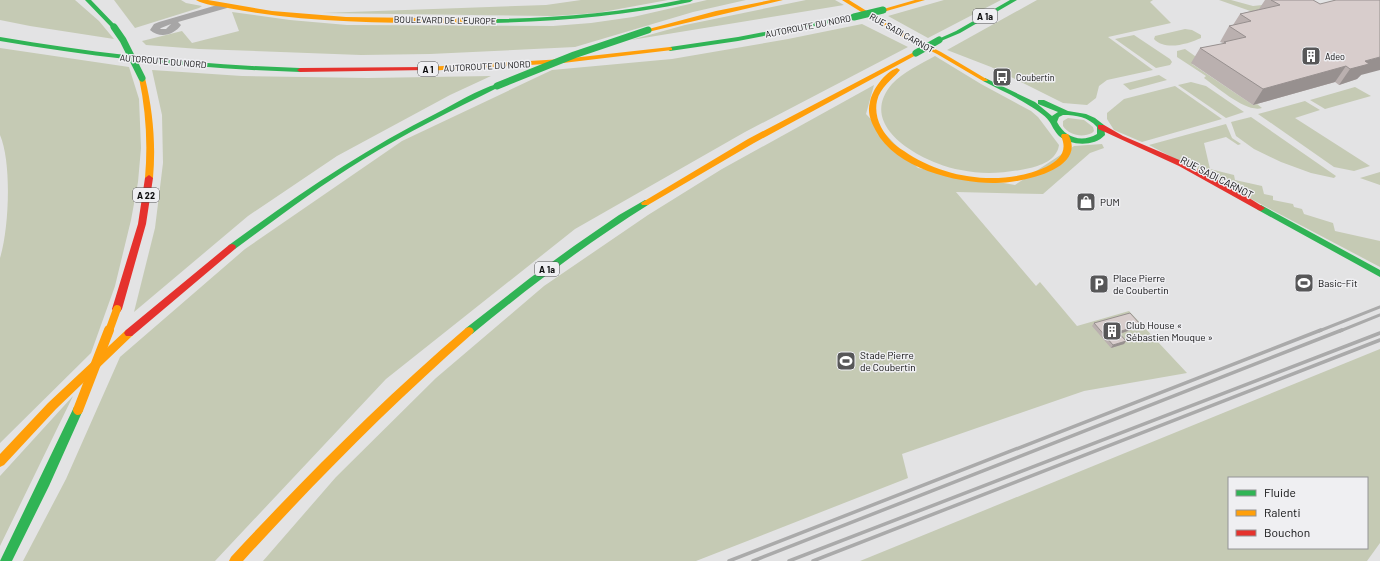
<svg xmlns="http://www.w3.org/2000/svg" width="1380" height="561" font-family="Barlow,sans-serif">
<style>
.green{fill:#c5cab4;fill-rule:evenodd}
.lines{fill:none;stroke-linecap:round;stroke-linejoin:round}
.street{fill:#a7a6a6;fill-rule:evenodd}
.fast{fill:#30b455;fill-rule:evenodd}
.slow{fill:#ff9f0a;fill-rule:evenodd}
.jam{fill:#e5322d;fill-rule:evenodd}
.rail-far1{stroke:#aaa;stroke-width:3}
.rail{stroke:#aaa;stroke-width:3.5}
.fast-bridge{stroke:#30b455;stroke-width:7}
.slow-bridge-far1{stroke:#ff9f0a;stroke-width:8}
.slow-bridge{stroke:#ff9f0a;stroke-width:10}
.wall{fill:#bab0af}
.shaded-wall{fill:#97908f}
.building{fill:#d8cdcc;stroke:#97908f}
.labels{text-anchor:middle;dominant-baseline:central;stroke-width:3;stroke-linejoin:round;paint-order:stroke}
.shield{fill:#efeff2;stroke:#505052;stroke-width:1}
.shield-label{font-size:9px;font-weight:bold;fill:#0c0c0d}
.far-street-label{font-size:9px;fill:#0c0c0d;stroke:#efeff2}
.far-poi-label{font-size:9px;fill:#0c0c0d;stroke:#efeff2;text-anchor:start}
.street-label{font-size:10px;fill:#0c0c0d;stroke:#efeff2}
.poi-label{font-size:10px;fill:#0c0c0d;stroke:#efeff2;text-anchor:start}
</style>
<rect width="100%" height="100%" fill="#e3e3e4"/>
<path class="green" d="M0 0H75L99 21 114 39 30 26 0 20Z
M114 0H181L186 3 202 6 199 8 135 28Z
M581 0H668L597 13 553 16 322 13 546 5Z
M707 0H746L693 12 575 47 430 54 361 55 199 49 146 45 142 41 182 31 192 43 239 31 232 12 290 20 347 25 553 26 591 23 633 17Z
M806 0H835L844 5 631 40 685 25Z
M944 0H1001L928 38 888 16Z
M1037 0H1153L1150 2 1171 23 1108 37 1153 70 1107 80 1099 86 1096 98 1087 105 1063 103 991 67 947 50Z
M1219 0H1231L1253 6 1273 4 1256 13Z
M862 24 908 47 745 132 575 229 386 379 215 561H23L66 479 120 357 245 249 402 141 552 70 672 59 788 39Z
M1185 29 1192 30 1201 35V38C1188 44 1165 51 1154 39L1155 36Z
M1134 35 1170 59 1172 62 1170 65 1156 68 1115 39Z
M0 48 129 67 139 99 141 148 138 182 131 220 115 286 91 353 0 443V258C9 229 12 163 0 135Z
M1185 49 1202 61 1192 64 1253 105 1257 104 1262 108C1246 113 1217 87 1204 78L1206 76 1177 57V51Z
M935 56 981 84 1031 111 1038 117 1059 145C1057 159 1043 165 1030 168 1007 173 984 175 961 170 926 164 854 128 892 84 903 72 921 64 935 56Z
M152 70 242 76 368 78 491 76 450 95 337 156 248 216 134 312 155 228 163 163 162 115Z
M1159 75 1167 80 1130 90 1123 84Z
M1191 82 1206 86 1244 112 1226 118 1178 85Z
M874 85 866 114 918 168 1015 185 1074 146 1102 144 1104 148 1090 153 1043 194 956 192 1036 286 1040 282 1077 326 1129 311 1187 373 1084 391 902 454 908 478 696 561H263L336 477 436 378 544 286 648 215 722 169Z
M1175 86 1222 119 1142 142 1114 130 1107 119V113L1124 99Z
M1355 87 1371 96 1325 109 1310 100Z
M1305 101 1320 110 1295 118 1370 166 1354 171 1334 167 1258 114Z
M1251 117 1336 176 1334 178 1311 173 1281 162 1254 149 1236 136 1231 122Z
M1068 118 1084 120 1093 127 1094 131 1092 133C1082 138 1069 135 1063 126V121Z
M1226 124 1232 138 1241 144 1238 145 1226 137 1204 143 1210 169 1234 175 1235 180 1262 186 1264 194 1273 196V200L1293 204 1294 207 1302 209 1304 214 1333 223 1335 231 1380 241V267L1149 145Z
M1380 172V185L1360 178Z
M1380 349V543L1367 561H860ZM1229 478H1367V548H1229Z
M73 396 0 546V476Z"/>
<g class="lines">
<path class="street" d="M224 3 227 4 228 6 227 8 178 22 181 25C174 35 160 39 150 30L154 24 159 22ZM171 24 166 29H160L161 28Z"/>
<path class="fast" d="M85 0H91L116 26V28H112Z
M681 0H693L690 2C625 16 560 21 494 23L491 21 494 19C557 18 620 13 681 0Z
M1010 0H1017L960 33 941 41 936 40 956 31Z
M854 15 856 16V18L738 41 670 51 667 49 670 47 738 37Z
M0 37C100 54 199 65 300 68L303 70 300 72C199 69 100 58 0 41Z
M985 78 1035 102 1052 116 1058 112 1038 104V100H1044L1068 111 1086 114 1095 118 1104 125 1105 135C1094 147 1071 146 1059 136 1054 131 1052 125 1049 121 1045 115 1035 109 1030 106 1015 96 998 89 983 81V79ZM1063 115C1077 115 1088 117 1097 127V134C1082 143 1065 138 1057 122L1059 117Z
M497 84 500 86 499 87C453 110 406 133 362 160 318 187 277 218 235 249H229L228 247 229 245C296 196 363 150 437 113 454 104 479 89 497 84Z
M645 200 648 201 649 203 648 205C586 244 529 287 472 334H466L464 331 466 328 530 278 574 246 619 215Z
M1261 205 1380 270V277L1258 210 1257 208Z
M78 406 82 407 83 410 49 486 12 561H0L74 407Z"/>
<path class="slow" d="M196 0H208L272 11 346 17 494 19 497 21 494 23C406 23 315 25 228 8 219 6 204 5 196 0Z
M771 0H783L648 32 645 30 716 11Z
M842 0H849L899 31 941 52 988 80 987 81H983L937 54 895 33Z
M915 0H925L883 12 880 10Z
M670 47 672 48V50L563 63 426 71 423 69 426 67 563 59Z
M916 51 918 52V54L754 143 648 205H642L641 203 748 139Z
M897 68 900 70C892 80 880 87 877 101 875 110 877 119 881 127 887 138 894 145 904 151 944 179 1002 187 1046 167 1060 160 1068 151 1061 136L1062 134H1068C1089 171 1016 184 993 183 956 183 895 168 876 131 871 122 867 113 870 102 872 90 885 72 897 68Z
M142 76 145 78C153 111 156 144 153 178L149 181 145 178C148 144 146 111 139 78Z
M469 327 472 328 474 331 472 334C391 405 316 481 243 561H229L231 557C305 477 382 400 466 328Z
M129 329 132 330 134 333 132 336 56 409 4 465 0 467V454L48 403 126 330Z"/>
<path class="jam" d="M426 67 429 69 428 70 300 72 297 70 300 68Z
M1098 125H1104L1123 136 1184 162 1238 191 1265 208 1261 211 1258 210 1179 166 1105 132 1098 129Z
M149 175 153 178 146 224 122 309 120 312H114L112 309 138 224 145 178Z
M232 244 235 245 236 247 235 249 132 336H126L124 333 126 330 229 245Z"/>
<path class="rail-far1" d="M1319 331 1380 307
M1340 331 1380 315"/>
<path class="rail" d="M729 561 1321 330
M753 561 1342 330
M789 561 1380 333
M813 561 1380 340"/>
<path class="fast-bridge" d="M854 17 883 10
M114 27 123 40 142 78
M916 53 939 40
M497 86 574 55 648 30"/>
<path class="slow-bridge-far1" d="M109 331 117 309"/>
<path class="slow-bridge" d="M78 410 109 330"/>
</g>
<path class="wall" d="M1265 0H1313L1361 75 1357 79 1339 85 1335 82 1253 105 1191 63 1200 48 1223 44V43L1220 42 1229 26 1233 25 1240 14 1259 9Z
M1094 323 1139 327 1120 334 1126 341 1124 344 1111 348 1092 326Z"/>
<path class="shaded-wall" d="M1380 57V70L1361 75 1357 79 1339 85 1350 69 1365 61Z
M1346 66 1335 82 1253 105 1263 89Z
M1141 325 1139 327 1116 335 1118 332Z
M1126 341 1124 344 1111 348 1113 345Z"/>
<path class="building" d="M1271 0H1313L1320 4 1336 0H1380V57L1365 61 1369 64 1350 69 1346 66 1263 89 1200 48 1226 43 1224 42 1246 37 1229 26 1251 21 1240 14 1280 5Z
M1130 313 1141 325 1118 332 1126 341 1113 345 1094 323Z"/>
<defs>
<g id="building-square" transform="scale(1)"><rect x="-9" y="-9" width="18" height="18" rx="4" fill="#575758" stroke="#efeff2"/><path d="M-4-6H4V6H1V3H-1V6H-4ZM-2.5-4.3h1.7v1.8h-1.7ZM.8-4.3h1.7v1.8H.8ZM-2.5-1h1.7V.8h-1.7ZM.8-1h1.7V.8H.8Z" fill="#fff"/></g>
<g id="bus-square" transform="scale(1)"><rect x="-9" y="-9" width="18" height="18" rx="4" fill="#575758" stroke="#efeff2"/><path d="M-5-6H5V4H4V6H2V4H-2V6H-4V4H-5ZM-3.5-4V0h7V-4ZM-3.5 1.2v1.5H-2V1.2ZM2 1.2v1.5H3.5V1.2Z" fill="#fff"/></g>
<g id="shop-square" transform="scale(1)"><rect x="-9" y="-9" width="18" height="18" rx="4" fill="#575758" stroke="#efeff2"/><path d="M-5-2.5h2.3a2.7 3.5 0 0 1 5.4 0H5L5.5 6h-11ZM-1.5-2.5h3a1.5 2.3 0 0 0-3 0Z" fill="#fff"/></g>
<g id="stadium-square" transform="scale(1)"><rect x="-9" y="-9" width="18" height="18" rx="4" fill="#575758" stroke="#efeff2"/><path d="M0-5a6.5 5 0 1 0 0 10a6.5 5 0 1 0 0-10ZM-3.5-1.8h7v3.6h-7Z" fill="#fff"/></g>
<g id="parking-square" transform="scale(1)"><rect x="-9" y="-9" width="18" height="18" rx="4" fill="#575758" stroke="#efeff2"/><path d="M-3.5-5.5H1a3.5 3.5 0 0 1 0 7H-1V5.5H-3.5ZM-1-3.4V-.6H.8a1.4 1.4 0 0 0 0-2.8Z" fill="#fff"/></g>
</defs>
<g fill-rule="evenodd">
<use href="#building-square" x="1311" y="56"/>
<use href="#bus-square" x="1002" y="77"/>
<use href="#shop-square" x="1086" y="202"/>
<use href="#stadium-square" x="1304" y="283"/>
<use href="#parking-square" x="1099" y="284"/>
<use href="#building-square" x="1112" y="331"/>
<use href="#stadium-square" x="846" y="361"/>
</g>
<g class="labels">
<g class="shield">
<rect x="973" y="9" width="24" height="14" rx="3"/>
<rect x="418" y="62" width="20" height="14" rx="3"/>
<rect x="133" y="188" width="26" height="14" rx="3"/>
<rect x="535" y="262" width="24" height="14" rx="3"/>
</g>
<g class="shield-label">
<text x="985" y="16">A 1a</text>
<text x="428" y="69">A 1</text>
<text x="146" y="195">A 22</text>
<text x="547" y="269">A 1a</text>
</g>
<g class="far-street-label">
<text transform="translate(445 20) rotate(1)">BOULEVARD DE L'EUROPE</text>
<text transform="translate(808 26) rotate(-11)">AUTOROUTE DU NORD</text>
<text transform="translate(902 33) rotate(29)">RUE SADI CARNOT</text>
<text transform="translate(163 61) rotate(5)">AUTOROUTE DU NORD</text>
<text transform="translate(487 66) rotate(-3)">AUTOROUTE DU NORD</text>
</g>
<g class="far-poi-label">
<text x="1325" y="56">Adeo</text>
<text x="1016" y="77">Coubertin</text>
</g>
<g class="street-label">
<text transform="translate(1217 177) rotate(27)">RUE SADI CARNOT</text>
</g>
<g class="poi-label">
<text x="1100" y="202">PUM</text>
<text x="1113" y="278">Place Pierre<tspan x="1113" dy="12">de Coubertin</tspan></text>
<text x="1318" y="283">Basic-Fit</text>
<text x="1126" y="325">Club House «<tspan x="1126" dy="12">Sébastien Mouque »</tspan></text>
<text x="860" y="355">Stade Pierre<tspan x="860" dy="12">de Coubertin</tspan></text>
</g>
</g>
<rect x="1228" y="477" width="140" height="72" fill="#efeff2" stroke="#949496"/>
<rect x="1236" y="490" width="20" height="6" fill="#30b455" stroke="#949496"/>
<text x="1264" y="497" font-size="12" fill="#0c0c0d">Fluide</text>
<rect x="1236" y="510" width="20" height="6" fill="#ff9f0a" stroke="#949496"/>
<text x="1264" y="517" font-size="12" fill="#0c0c0d">Ralenti</text>
<rect x="1236" y="530" width="20" height="6" fill="#e5322d" stroke="#949496"/>
<text x="1264" y="537" font-size="12" fill="#0c0c0d">Bouchon</text>
</svg>
